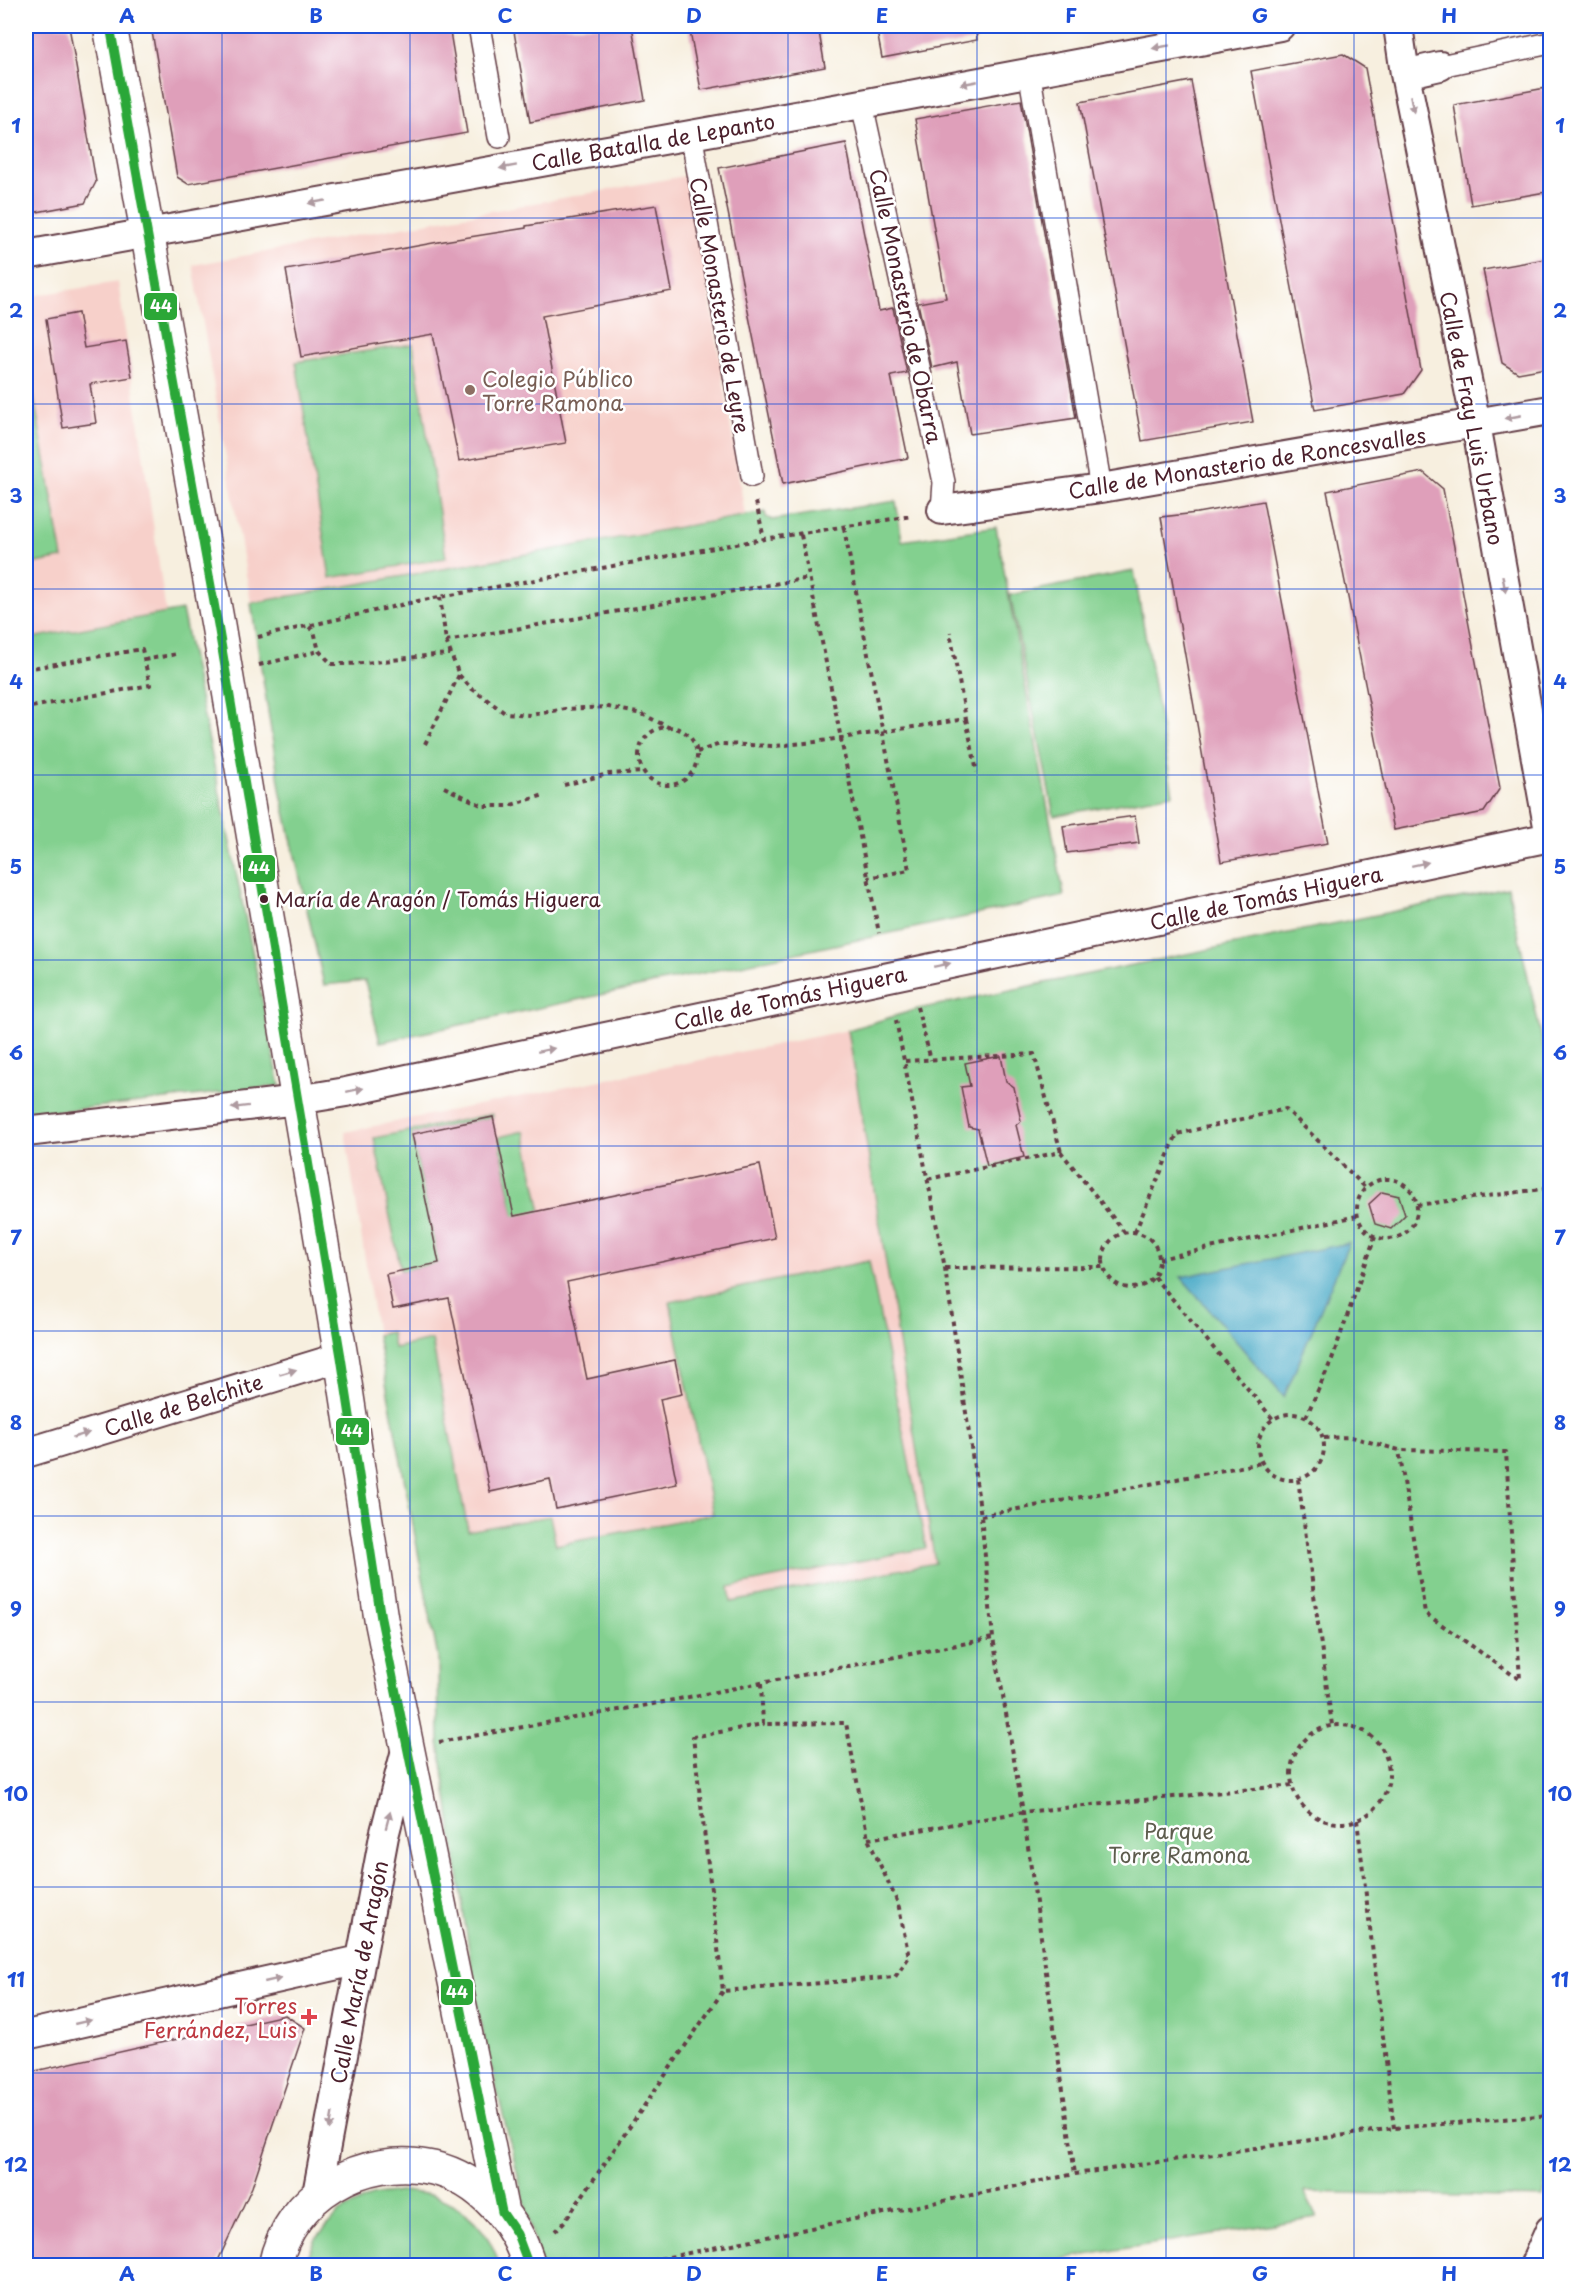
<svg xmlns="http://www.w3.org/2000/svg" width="1576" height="2291" font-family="'Playpen Sans',sans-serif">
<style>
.built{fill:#f7d0ca}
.green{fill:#83d08f;stroke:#66785d;stroke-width:1.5}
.water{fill:#46a9c6;stroke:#486478;stroke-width:1.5}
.building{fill:#df9fba}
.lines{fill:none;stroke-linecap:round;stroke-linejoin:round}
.pedestrian-casing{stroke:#643e46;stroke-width:24}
.minor-casing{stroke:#643e46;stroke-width:32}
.tertiary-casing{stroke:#643e46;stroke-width:36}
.path{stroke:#643e46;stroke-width:4;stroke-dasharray:4.5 4.5;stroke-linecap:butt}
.pedestrian{stroke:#fff;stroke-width:21}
.minor{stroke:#fff;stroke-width:28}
.tertiary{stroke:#fff;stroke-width:33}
.bus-1-casing{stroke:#fff;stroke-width:14}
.bus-1{stroke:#2ca737;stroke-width:9}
.oneway{fill:#ae9aa0}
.grid{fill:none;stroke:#1d4ed8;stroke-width:1.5;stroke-opacity:0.55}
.education-dot{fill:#8d6e63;stroke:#fff;stroke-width:2}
.bus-dot{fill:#4a1f2b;stroke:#fff;stroke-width:2}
.health-dot{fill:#e0444e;stroke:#fff;stroke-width:2}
.labels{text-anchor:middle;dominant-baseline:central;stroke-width:5;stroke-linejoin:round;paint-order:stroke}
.bus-label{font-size:20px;fill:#4a1f2b;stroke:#fff;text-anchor:start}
.street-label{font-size:21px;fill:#4a1f2b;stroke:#fff}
.education-label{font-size:21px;fill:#785e54;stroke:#fff;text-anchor:start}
.park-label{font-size:21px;fill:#5e5d4e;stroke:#fff}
.health-label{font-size:21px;fill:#be3a42;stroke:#fff;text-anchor:end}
.line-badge{stroke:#fff;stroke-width:2}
.badge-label{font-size:16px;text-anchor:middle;font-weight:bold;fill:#fff}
.neatline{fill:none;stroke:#1d4ed8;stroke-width:2}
.grid-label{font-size:20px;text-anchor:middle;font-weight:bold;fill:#1d4ed8}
</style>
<rect width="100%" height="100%" fill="#fff"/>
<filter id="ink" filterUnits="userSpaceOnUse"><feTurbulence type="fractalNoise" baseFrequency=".0167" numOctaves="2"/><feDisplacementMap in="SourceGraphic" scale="12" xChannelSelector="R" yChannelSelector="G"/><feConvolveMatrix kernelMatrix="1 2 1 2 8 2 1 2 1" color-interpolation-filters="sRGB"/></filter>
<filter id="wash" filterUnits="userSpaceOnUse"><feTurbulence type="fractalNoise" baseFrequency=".008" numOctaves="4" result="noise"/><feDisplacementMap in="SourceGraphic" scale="24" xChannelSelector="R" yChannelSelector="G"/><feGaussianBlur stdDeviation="1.35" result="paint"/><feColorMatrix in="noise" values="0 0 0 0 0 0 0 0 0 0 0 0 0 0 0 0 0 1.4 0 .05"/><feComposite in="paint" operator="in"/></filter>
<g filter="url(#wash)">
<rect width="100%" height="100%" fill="#f7efdf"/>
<path class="built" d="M690 175 745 515 251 603 193 265Z
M118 282 166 613 26 639V297Z
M848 1030 935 1562 438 1658 401 1450 377 1335 345 1132Z"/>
<path class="green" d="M413 344 446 558 330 578 296 362Z
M29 371 63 558 26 565V372Z
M896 501 902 541 996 527 1064 896 380 1042 365 981 324 985 281 794 251 603 765 512 766 517 772 520Z
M1134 571 1173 794 1054 816 1010 595Z
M182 610 280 1086 26 1115V639Z
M1508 888 1550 1075V2168L1543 2198 1304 2192 1317 2217 1025 2265H540L478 2013 439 1742 438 1658 377 1335 391 1332 394 1348 432 1340 468 1531 550 1516 556 1545 713 1514 670 1302 869 1261 926 1548 729 1587 731 1602 935 1563 848 1030 918 1009Z
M492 1114 493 1117 412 1134 439 1263 401 1271 374 1138Z
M524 1131 541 1212 514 1218 499 1137Z
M405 2191C414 2193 424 2193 433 2196 465 2205 492 2234 499 2265H304L317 2237 340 2212 371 2196Z"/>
<path class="water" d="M1349 1243 1284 1397 1181 1277Z"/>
<g id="blocks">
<path class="building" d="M26 26H69L96 182 85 203 26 214Z
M151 26H449L467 133 188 184 177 177Z
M513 26H632L645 100 530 122Z
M689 26H818L825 67 701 90Z
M876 26H976L977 40 882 58Z
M1343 54 1365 68 1421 370 1404 394 1315 410 1251 71Z
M1191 81 1253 422 1142 441 1080 102Z
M1551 87V191L1471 205 1454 105Z
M1021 100 1076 418 970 434 957 362 932 368 918 303 946 298 915 119Z
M846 143 879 311 893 308 907 373 891 376 908 458 783 484 719 168Z
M656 205 672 291 542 316 566 443 459 461 433 334 301 357 286 270 444 241 526 228V226Z
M1551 258V367L1518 373 1502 363 1483 270Z
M78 313 84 348 126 341 132 377 90 384 96 423 63 428 46 319Z
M1423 472 1443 489 1500 788 1484 812 1394 830 1327 491Z
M1263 501 1328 843 1221 862 1161 517 1197 513Z
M1135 816 1139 843 1067 853 1063 826Z
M1001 1056 1006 1081 1014 1087 1021 1121 1016 1125 1024 1157 987 1166 978 1129 969 1127 961 1087 970 1086 965 1063Z
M493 1117 514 1216 760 1165 775 1238 567 1282 587 1379 675 1360 682 1394 660 1399 677 1484 556 1509 550 1479 490 1492 449 1298 393 1309 386 1274 439 1263 412 1134Z
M1382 1192 1399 1196 1405 1215 1391 1229 1375 1224 1369 1204Z
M285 2015 305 2028 252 2187 216 2265H26V2073Z"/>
</g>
</g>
<g filter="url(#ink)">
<use href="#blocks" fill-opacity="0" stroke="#643e46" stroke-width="1.5"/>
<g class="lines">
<g class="pedestrian-casing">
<path id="pedestrian" d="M479 26 499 137
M1440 66 1550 43
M1029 71 1101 488
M862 104 944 482 942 510
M691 133 752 476"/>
</g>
<g class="minor-casing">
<path id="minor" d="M1398 26 1405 74 1476 424 1550 837
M1405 74 1440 66
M26 255 862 104 1280 26
M942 510 1101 488 1550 410
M26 1132 298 1100 346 1092 1550 837
M26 1453 341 1357
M26 2035 360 1960
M317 2194 384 1836 406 1750
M1534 2266 1550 2230"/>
</g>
<g class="tertiary-casing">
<path id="tertiary" d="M110 26 218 625 341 1357 381 1619 502 2212
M275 2266C289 2195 364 2152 433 2168 480 2179 517 2221 529 2266"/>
</g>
<path class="path" d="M756 502 764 539
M844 528 909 870 868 878
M801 535 879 933
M440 597 446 641 459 675 471 688 505 713 531 715 565 709 608 707 642 714 670 728
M309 627 314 631 319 651 332 664C372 665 410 656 450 654
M258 637 423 600 764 539 912 516
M446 641 809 578
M144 660 177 654
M259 665 319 651
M26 669 142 649 150 685 26 708
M966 719 977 772
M639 756a29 29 0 1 1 58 0a29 29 0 1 1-58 0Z
M425 744 459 675
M697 752 720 744 775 746 815 742 966 719 950 632
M564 785 608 774 644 772
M444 787 483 806H508L544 795
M917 1007 931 1060
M896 1020 945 1268 981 1516 993 1638 1023 1812 1075 2174
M905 1061 1034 1054 1061 1152
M1357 1209a30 30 0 1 1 60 0a30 30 0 1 1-60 0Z
M928 1179 1061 1152 1125 1233
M1417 1205 1550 1188
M1103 1260a28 28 0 1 1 56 0a28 28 0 1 1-56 0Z
M1135 1232 1177 1134 1286 1109 1366 1188
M1159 1259 1357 1216
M945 1268 1103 1267
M1154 1277 1273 1419
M1258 1447a33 33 0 1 1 66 0a33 33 0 1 1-66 0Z
M1306 1417 1332 1359 1375 1237
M1324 1438 1351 1437 1399 1450 1506 1452 1520 1680 1425 1613 1399 1450
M1298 1479 1332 1725
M981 1516 1261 1463
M761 1684 763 1724 693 1737 723 1991 895 1977 909 1957 898 1903 868 1839 846 1723 763 1724
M1291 1774a49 49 0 1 1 98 0a49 49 0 1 1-98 0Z
M439 1742 653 1704 993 1638
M1357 1820 1394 2128
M868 1839 1023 1812 1293 1785
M555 2231 565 2221 723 1991
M625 2266 1075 2174 1394 2128 1550 2115"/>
<use href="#pedestrian" class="pedestrian"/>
<use href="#minor" class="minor"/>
<use href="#tertiary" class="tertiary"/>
<g class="bus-1-casing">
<path id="bus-1" d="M110 26 218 625 341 1357 381 1619 502 2212 517 2234 529 2266"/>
</g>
<use href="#bus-1" class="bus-1"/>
</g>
<defs><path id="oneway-solid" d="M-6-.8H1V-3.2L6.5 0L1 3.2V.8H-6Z" transform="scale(1.5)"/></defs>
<g class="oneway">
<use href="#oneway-solid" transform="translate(1161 47) rotate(170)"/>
<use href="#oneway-solid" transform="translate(969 83) rotate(169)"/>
<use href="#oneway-solid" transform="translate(1412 104) rotate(79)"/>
<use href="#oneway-solid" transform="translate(508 167) rotate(170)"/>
<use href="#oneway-solid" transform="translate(317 202) rotate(170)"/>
<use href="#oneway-solid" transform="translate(1513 417) rotate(169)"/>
<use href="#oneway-solid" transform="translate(1504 584) rotate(80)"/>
<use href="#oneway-solid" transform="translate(1420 864) rotate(-12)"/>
<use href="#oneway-solid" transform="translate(942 965) rotate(-12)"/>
<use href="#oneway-solid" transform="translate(546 1050) rotate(-12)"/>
<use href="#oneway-solid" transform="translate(355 1090) rotate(-12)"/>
<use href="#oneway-solid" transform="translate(240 1107) rotate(173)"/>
<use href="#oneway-solid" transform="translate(288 1372) rotate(-16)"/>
<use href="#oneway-solid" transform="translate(81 1435) rotate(-17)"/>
<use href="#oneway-solid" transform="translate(388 1820) rotate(-75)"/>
<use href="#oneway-solid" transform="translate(273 1980) rotate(-13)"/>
<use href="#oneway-solid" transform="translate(83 2022) rotate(-13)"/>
<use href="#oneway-solid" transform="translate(331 2121) rotate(100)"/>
</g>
</g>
<path class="grid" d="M222 26V2266M410 26V2266M599 26V2266M788 26V2266M977 26V2266M1166 26V2266M1354 26V2266M26 218H1550M26 404H1550M26 589H1550M26 775H1550M26 960H1550M26 1146H1550M26 1331H1550M26 1516H1550M26 1702H1550M26 1887H1550M26 2073H1550"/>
<circle class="education-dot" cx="470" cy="390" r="6"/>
<circle class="bus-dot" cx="264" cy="899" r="5"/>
<path class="health-dot" d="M306 2008h6v6h6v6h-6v6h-6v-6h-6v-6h6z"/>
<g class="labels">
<g class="bus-label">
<text x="275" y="899">María de Aragón / Tomás Higuera</text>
</g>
<g class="street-label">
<text transform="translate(653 141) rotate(-10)">Calle Batalla de Lepanto</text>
<text transform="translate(721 305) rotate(80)">Calle Monasterio de Leyre</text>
<text transform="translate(907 306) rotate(78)">Calle Monasterio de Obarra</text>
<text transform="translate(1473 418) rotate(79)">Calle de Fray Luis Urbano</text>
<text transform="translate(1247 462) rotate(-9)">Calle de Monasterio de Roncesvalles</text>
<text transform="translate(1266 897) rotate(-12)">Calle de Tomás Higuera</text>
<text transform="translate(790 997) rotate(-12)">Calle de Tomás Higuera</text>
<text transform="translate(183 1404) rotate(-17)">Calle de Belchite</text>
<text transform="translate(358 1972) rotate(-79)">Calle María de Aragón</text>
</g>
<g class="education-label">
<text x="482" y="378">Colegio Público<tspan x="482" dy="24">Torre Ramona</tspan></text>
</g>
<g class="park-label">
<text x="1179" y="1830">Parque<tspan x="1179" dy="24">Torre Ramona</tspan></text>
</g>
<g class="health-label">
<text x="297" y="2005">Torres<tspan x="297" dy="24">Ferrández, Luis</tspan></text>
</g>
</g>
<g class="line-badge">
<rect x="143" y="292" width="35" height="29" rx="6" fill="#2ca737"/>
<rect x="242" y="854" width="34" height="29" rx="6" fill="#2ca737"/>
<rect x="335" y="1417" width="35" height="29" rx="6" fill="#2ca737"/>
<rect x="440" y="1978" width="34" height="28" rx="6" fill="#2ca737"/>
</g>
<g class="badge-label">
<text x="161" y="312">44</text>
<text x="259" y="874">44</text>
<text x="352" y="1437">44</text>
<text x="457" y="1998">44</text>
</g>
<rect width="1576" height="2291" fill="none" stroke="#fff" stroke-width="66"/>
<rect x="33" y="33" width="1510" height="2225" class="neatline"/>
<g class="grid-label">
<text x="127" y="23">A</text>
<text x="316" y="23">B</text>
<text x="505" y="23">C</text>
<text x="694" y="23">D</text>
<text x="882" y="23">E</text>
<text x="1071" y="23">F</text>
<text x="1260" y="23">G</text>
<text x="1449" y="23">H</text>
<text x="16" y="133">1</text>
<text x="1560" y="133">1</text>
<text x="16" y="318">2</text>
<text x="1560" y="318">2</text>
<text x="16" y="503">3</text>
<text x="1560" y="503">3</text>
<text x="16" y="689">4</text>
<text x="1560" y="689">4</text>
<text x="16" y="874">5</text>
<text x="1560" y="874">5</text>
<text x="16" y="1060">6</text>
<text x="1560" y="1060">6</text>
<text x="16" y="1245">7</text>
<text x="1560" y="1245">7</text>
<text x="16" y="1430">8</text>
<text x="1560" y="1430">8</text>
<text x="16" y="1616">9</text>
<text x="1560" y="1616">9</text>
<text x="16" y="1801">10</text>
<text x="1560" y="1801">10</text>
<text x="16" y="1987">11</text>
<text x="1560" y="1987">11</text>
<text x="16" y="2172">12</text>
<text x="1560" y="2172">12</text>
<text x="127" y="2281">A</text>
<text x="316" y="2281">B</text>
<text x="505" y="2281">C</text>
<text x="694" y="2281">D</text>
<text x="882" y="2281">E</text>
<text x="1071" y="2281">F</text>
<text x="1260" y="2281">G</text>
<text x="1449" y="2281">H</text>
</g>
</svg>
